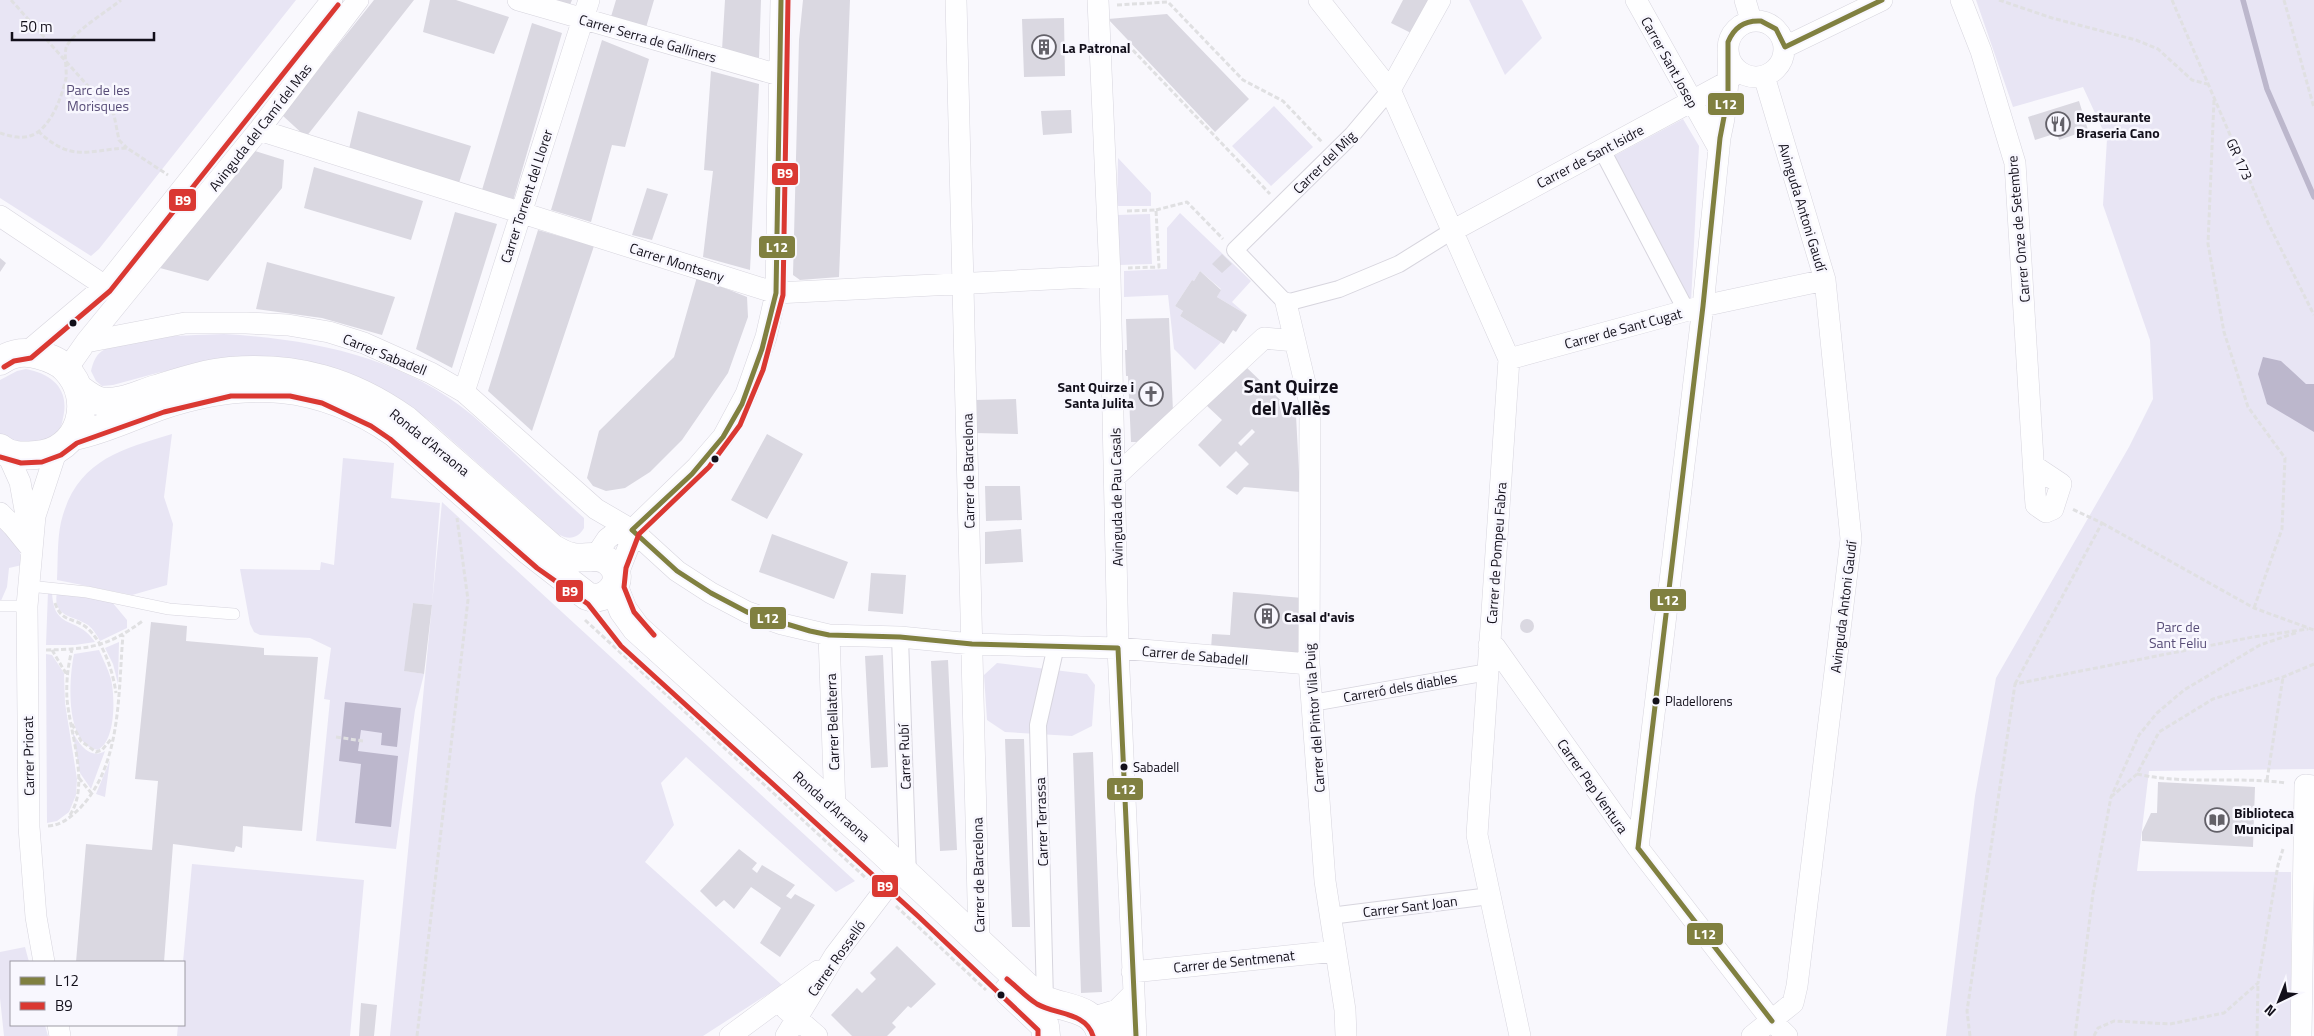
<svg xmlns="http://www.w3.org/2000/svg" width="2314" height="1036" font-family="'Titillium Web',sans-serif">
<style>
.green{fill:#e8e5f4}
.water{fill:#bcb7cc}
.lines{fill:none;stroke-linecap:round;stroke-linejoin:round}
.stream{stroke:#bcb7cc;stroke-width:5.5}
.building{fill:#dad8e1;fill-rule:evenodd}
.service-casing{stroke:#d7d5de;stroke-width:12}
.pedestrian-casing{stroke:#d7d5de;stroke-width:18}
.minor-casing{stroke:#d7d5de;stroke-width:22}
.tertiary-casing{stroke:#d7d5de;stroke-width:29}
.path{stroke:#e0e0e2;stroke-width:3;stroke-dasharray:5 2.5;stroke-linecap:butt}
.service{stroke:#fefeff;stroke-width:11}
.pedestrian{stroke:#fefeff;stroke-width:16}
.minor{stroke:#fefeff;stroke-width:21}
.tertiary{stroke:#fefeff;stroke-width:28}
.bus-1-casing{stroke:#f8f7fe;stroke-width:9}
.bus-2-casing{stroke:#f8f7fe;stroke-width:9}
.bus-1{stroke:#808040;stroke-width:5}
.bus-2{stroke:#da3832;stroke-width:5}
.bus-dot{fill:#120f1a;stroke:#f8f7fe;stroke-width:2}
.labels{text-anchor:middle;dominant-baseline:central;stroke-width:5;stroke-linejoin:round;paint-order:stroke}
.bus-label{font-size:13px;fill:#120f1a;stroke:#f8f7fe;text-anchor:start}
.street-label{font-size:14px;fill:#120f1a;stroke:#f8f7fe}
.poi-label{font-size:14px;font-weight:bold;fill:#120f1a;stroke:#f8f7fe;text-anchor:start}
.park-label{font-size:14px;fill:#584d78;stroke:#f8f7fe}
.district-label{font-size:19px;font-weight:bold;fill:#120f1a;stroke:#f8f7fe}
.line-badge{stroke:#f8f7fe;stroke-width:2}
.badge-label{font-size:14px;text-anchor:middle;font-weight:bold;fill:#fff}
</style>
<rect width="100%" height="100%" fill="#f9f8fd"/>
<path class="green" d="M0 0H296L99 249 91 256 0 198Z
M1469 0H1522L1542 38 1505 75Z
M1976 0H2314V769L2149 771 2137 871 2291 872V1036H1946L1975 796 1996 678 2129 447 2153 399 2150 340 2103 205 2107 139 2083 87 2013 107Z
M1274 106 1313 147 1271 186 1232 146Z
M1683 119 1699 146 1691 302 1682 292 1614 156Z
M1118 158 1151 193V206H1117Z
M1180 213 1251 281 1232 302 1247 315 1217 297 1221 289 1200 271 1194 281 1192 280 1175 306 1183 311 1180 316 1221 342 1195 370 1174 349 1168 295 1124 297V271L1167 269V228Z
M1150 214 1152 264 1119 265 1117 215Z
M224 334C312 339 402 357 472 415 510 448 546 484 584 518V528C578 539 568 540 558 534L430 421 396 397 353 375 190 366 157 373 113 385 102 386 96 381 91 371C93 363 95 356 102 351 127 334 193 336 224 334Z
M26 369C52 374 70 389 63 418 62 424 60 431 55 435 48 440 38 443 30 447L0 436V380L17 371Z
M172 434 164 497 173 524 167 585 132 595 57 580C58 562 57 540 61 522 76 461 119 450 172 434Z
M343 458 394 463 391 498 440 503 432 605 413 603 405 671 424 674 415 710 396 849 316 841 330 700 324 699 331 648 310 638 260 635 254 632 250 624 240 569 320 570 321 562 334 565Z
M442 502 855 881 836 892 686 757 661 783 674 825 645 862 782 985 703 1036H390Z
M0 521 19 548 22 565 9 568 7 587 0 603Z
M48 591H52C53 632 78 615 95 642L75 645H46Z
M57 592 112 602 127 620V628L100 641C97 635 93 629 88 625 74 615 52 618 57 592Z
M119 642 118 684 113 664 105 648Z
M99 650C103 659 108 669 111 679 115 697 116 740 98 750 64 745 69 678 74 654Z
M46 654 52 655 64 673 65 703 77 779 76 795 69 812 57 821 47 823Z
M997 663 1087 674 1095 685 1092 726 1072 736 1005 732 987 720 984 675Z
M72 731C79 744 90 760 105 751L91 789 80 773Z
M110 760 105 797 96 794Z
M192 864 364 880 350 1036H177L178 1025H184L183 962Z
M25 947 29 962H11V1025H45L48 1036H4L0 998V952Z"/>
<path class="water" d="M2263 357 2281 361 2306 384H2314V432L2267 404 2258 374Z
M345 702 401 708 397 747 381 745 382 733 361 730 358 751 398 756 391 827 355 823 361 764 339 761Z"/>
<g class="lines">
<path class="stream" d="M2243 0 2267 89 2314 197"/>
</g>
<path class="building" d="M374 0H414L306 137 282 115Z
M430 0H456L509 17 494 54 423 32Z
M549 0H572L569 7Z
M616 0H654L645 31 610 20Z
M725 0H761L759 58 722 50Z
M803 0H850L839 277 800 280 793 275 799 40Z
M1403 0H1428L1413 34 1391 23Z
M1167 14 1249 99 1215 132 1108 19Z
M1064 18 1065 76 1024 77 1022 19Z
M532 23 562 33 513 201 482 190Z
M602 40 649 59 625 147 612 145 591 222 551 210Z
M711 71 759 84 750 270 703 257 713 171 704 170Z
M2079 101 2088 130 2059 140 2057 133 2035 140 2028 117Z
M1071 110 1072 133 1043 135 1041 111Z
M358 111 471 146 458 186 348 153Z
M255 151 284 160 282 188 208 281 160 268Z
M314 167 423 201 411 240 304 208Z
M647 188 668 194 652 240 632 235Z
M455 212 497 224 452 368 416 349Z
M538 230 594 246 532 431 488 391Z
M1222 254 1232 264 1222 273 1212 264Z
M0 258 6 263 0 272Z
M267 262 395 297 382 335 322 318 256 309Z
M1200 271 1221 290 1217 297 1247 315 1236 332 1233 330 1224 344 1180 316 1183 311 1175 306 1192 280 1194 281Z
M697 277 747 297 748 317 728 373 682 440 650 472 625 488 606 491 593 486 587 478 599 431 674 357Z
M1169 318 1173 412 1144 442H1131L1128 376H1126L1125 350H1127L1126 319Z
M1245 366 1296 415 1300 492 1244 487 1237 495 1226 487 1249 464 1236 451 1220 467 1198 445 1222 420 1206 405ZM1252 429 1255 432 1241 446 1238 443Z
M1016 399 1018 434 975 433 974 400Z
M767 434 803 454 767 519 731 500Z
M985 486H1020L1022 520 986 521Z
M1021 529 1023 562 985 564V532Z
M772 534 848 562 834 599 759 572Z
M871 573 906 575 903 614 868 611Z
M1233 592 1303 598 1300 655 1211 649 1212 634 1230 635Z
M413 603 432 605 424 674 404 671Z
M1520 626a7 7 0 1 1 14 0a7 7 0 1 1-14 0Z
M151 622 187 626 186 641 264 648V655L318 657 302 831 243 826 242 848 236 846 234 852 173 844 164 962H76L86 844 152 850 158 781 135 779Z
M883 655 888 767 871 768 865 656Z
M948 660 957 850 940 851 931 661Z
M1005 739H1024L1030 927H1012Z
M1093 752 1102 992 1081 993 1073 753Z
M2158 782 2255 787 2253 847 2142 841V832L2151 813H2157Z
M739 849 757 863 752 869 757 873 762 865 795 885 786 896 791 899 795 894 815 905 780 957 760 943 781 908 751 887 734 909 724 900 716 907 700 891Z
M897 946 936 984 911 1008 908 1006 892 1023 896 1027 887 1036H852L831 1015 857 988 862 993 876 979 870 973Z
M361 1003 377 1005 374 1036H359Z"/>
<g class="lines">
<g class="service-casing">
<path id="service" d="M29 586 87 592 169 609 234 614
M0 606H27"/>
</g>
<g class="pedestrian-casing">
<path id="pedestrian" d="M1390 90 1352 135 1235 250 1286 303 1339 289 1399 264 1452 231
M1602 150 1686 310
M900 637 908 876
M1312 703 1488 672
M1330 916 1490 896
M1045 1000 1038 725 1056 646"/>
</g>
<g class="minor-casing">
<path id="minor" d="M518 0 779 75
M956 0 979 941
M1098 0 1110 276 1118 648 1136 1036
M1319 0 1390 90 1509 359 1477 835 1520 1036
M1636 0 1719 149
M1745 0 1751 20
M1961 0 1981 51 2015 163 2035 492 2036 505 2046 512 2053 509 2061 484 2034 466
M1728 49a28 28 0 1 1 56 0a28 28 0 1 1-56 0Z
M1785 47 1882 0
M1390 90 1440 0
M259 130 776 293 1110 276
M0 216 105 286
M1452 231 1729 81
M1286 303 1310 404 1309 664 1325 881 1345 1010 1346 1036
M86 342 185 323H246L288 325 329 332 364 343 431 373 464 392 596 509 632 530 677 571 711 593 747 612 782 624 829 635 900 637 972 644 1118 648 1309 664
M27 352 105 286 332 0
M1509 359 1703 306 1825 280
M67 369 86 342 259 130 358 0
M464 392 589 0
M7 453 20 482 29 532
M1116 476 1264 338 1295 341
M0 513 13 526 30 547
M595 557 607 539 616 532 632 530 697 467 723 437 746 394 766 337 776 293 781 0
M617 576 630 543 632 530
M829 635 835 808
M1489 645 1495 647 1638 848 1772 1021 1787 1036
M1638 848 1703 306 1720 138C1727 109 1729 82 1728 52
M44 962 36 917 29 827 27 606 35 516 57 449
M1132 972 1336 951
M786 1009 817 1036
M1091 1018 1117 1010 1133 994
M58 1025 60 1036
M730 1036 818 971
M786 1036 835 955 890 883
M1108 1036 1123 1025 1132 1001
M1752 1036 1793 1003 1797 986 1851 539 1825 280 1764 76
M2301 1036 2305 785 2314 786"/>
</g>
<g class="tertiary-casing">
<path id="tertiary" d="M0 361C13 352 25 351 39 355 50 358 59 361 66 369 95 399 81 452 36 455 23 456 10 457 0 448
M74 436C104 430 132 416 160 406 246 377 320 381 395 433L528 550 587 596C607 604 628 579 610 563 600 553 586 559 573 557 565 556 559 552 552 548L406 420C351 381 297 366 230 371 206 373 179 382 156 389 139 394 122 403 104 402 94 401 86 394 78 388
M614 587 623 610 636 628 869 839 1027 987C1033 991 1040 998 1047 1001 1068 1009 1096 1008 1101 1036
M1008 991 1045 1026 1046 1036"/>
</g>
<path class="path" d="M11 0 88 86 106 102 114 115 119 140 127 148
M1999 0 2052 18 2136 40 2158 49 2192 80 2207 84
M2172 0 2268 223 2314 315
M2284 0 2314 108
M1117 5 1168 2 1243 80 1283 101 1322 142
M1120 46 1128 45 1270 194
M2214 100 2208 244 2224 332 2248 407 2285 458 2282 529 2254 608
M38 131C72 163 87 150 127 148L168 175
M0 133C9 136 21 139 30 136 50 130 62 97 66 78 67 69 64 57 66 48 71 33 109 10 121 0
M1156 210 1187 202 1223 239
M1127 211 1156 210 1159 267 1128 268
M2102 523 2254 608 2314 630
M55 603C62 623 73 617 86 627 104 642 113 672 116 693
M585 620 867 879
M46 650C91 649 107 647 144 620
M52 650 67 675
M2015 684 2102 523 2072 509
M72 724 81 741 96 752 102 750 112 738
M336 737 363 741
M2137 774C2185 785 2236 776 2286 783
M79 778 92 794
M2267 780 2283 677
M2111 797 2137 774 2159 732 2213 699 2283 677 2314 664
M70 815C90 785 70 733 67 699 66 681 68 666 72 649
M48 826C62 825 71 817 81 807 122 763 118 692 123 635
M896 906 986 990
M417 1036 468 600 457 518
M1970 1036 1967 1011 2015 684 2253 637 2308 629
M2075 1036 2093 893 2111 797 2139 735 2157 713 2184 690 2260 645 2298 632
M2094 1036 2098 1028 2114 1021 2170 1024 2224 1013 2258 983 2278 865 2283 849
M2257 1036 2258 983"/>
<use href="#service" class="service"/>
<use href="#pedestrian" class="pedestrian"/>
<use href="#minor" class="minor"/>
<use href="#tertiary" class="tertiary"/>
<g class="bus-1-casing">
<path id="bus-1" d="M781 0 776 293 762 349 742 404 723 437 692 474 632 530 677 571 711 593 747 612 810 631 829 635 900 637 972 644 1118 648 1136 1036
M1638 848 1703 306 1720 138 1728 96V42C1734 27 1745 20 1761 21L1776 29 1785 47 1882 0
M1638 848 1772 1021"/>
</g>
<g class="bus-2-casing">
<path id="bus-2" d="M4 367 14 361 31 358 110 291 338 5
M0 457 21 463 42 462 61 455 77 443 164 412 231 396H290L322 403 371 426 390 439 537 568 588 604 621 646 919 917 1038 1030V1036
M654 635 634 612 624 587 626 568 639 534 709 467 740 425 763 370 783 295 788 0
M1007 979C1017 987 1026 997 1037 1004 1056 1015 1086 1012 1093 1036"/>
</g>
<use href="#bus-1" class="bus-1"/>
<use href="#bus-2" class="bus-2"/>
</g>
<defs>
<g id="building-ring" transform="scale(1.25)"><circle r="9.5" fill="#f8f7fe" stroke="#636169" stroke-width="1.5"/><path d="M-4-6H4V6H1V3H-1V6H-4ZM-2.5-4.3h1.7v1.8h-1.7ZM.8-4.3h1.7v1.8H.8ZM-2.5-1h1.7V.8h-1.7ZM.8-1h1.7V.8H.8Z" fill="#636169"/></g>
<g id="restaurant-ring" transform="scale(1.25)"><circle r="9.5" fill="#f8f7fe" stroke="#636169" stroke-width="1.5"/><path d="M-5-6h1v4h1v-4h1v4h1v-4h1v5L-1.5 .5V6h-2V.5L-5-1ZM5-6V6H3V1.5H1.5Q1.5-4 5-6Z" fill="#636169"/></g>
<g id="church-ring" transform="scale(1.25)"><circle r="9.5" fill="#f8f7fe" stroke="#636169" stroke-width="1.5"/><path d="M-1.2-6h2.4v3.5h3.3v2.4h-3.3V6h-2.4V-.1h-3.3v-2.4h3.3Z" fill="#636169"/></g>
<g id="library-ring" transform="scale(1.25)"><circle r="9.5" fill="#f8f7fe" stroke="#636169" stroke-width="1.5"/><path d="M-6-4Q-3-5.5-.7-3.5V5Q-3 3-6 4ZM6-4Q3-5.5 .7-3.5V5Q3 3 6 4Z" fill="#636169"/></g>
</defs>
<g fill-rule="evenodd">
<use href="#building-ring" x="1044" y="47"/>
<use href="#restaurant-ring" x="2058" y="124"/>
<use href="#church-ring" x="1151" y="394"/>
<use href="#building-ring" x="1267" y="616"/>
<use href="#library-ring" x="2217" y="820"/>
</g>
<g class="bus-dot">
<circle cx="73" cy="323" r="4.5"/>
<circle cx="715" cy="459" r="4.5"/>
<circle cx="1656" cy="701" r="4.5"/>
<circle cx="1124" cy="767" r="4.5"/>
<circle cx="1001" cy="995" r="4.5"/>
</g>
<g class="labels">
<g class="bus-label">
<text x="1665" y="701">Pladellorens</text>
<text x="1133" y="767">Sabadell</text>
</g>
<g class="street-label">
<text transform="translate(648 38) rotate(16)">Carrer Serra de Galliners</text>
<text transform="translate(1670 62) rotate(61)">Carrer Sant Josep</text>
<text transform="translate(260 127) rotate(-52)">Avinguda del Camí del Mas</text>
<text transform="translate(1590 156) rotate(-28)">Carrer de Sant Isidre</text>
<text transform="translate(2240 159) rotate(66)">GR 173</text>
<text transform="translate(1324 162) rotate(-45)">Carrer del Mig</text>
<text transform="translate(526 196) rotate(-72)">Carrer Torrent del Llorer</text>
<text transform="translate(1803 207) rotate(73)">Avinguda Antoni Gaudí</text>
<text transform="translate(2018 229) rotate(-95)">Carrer Onze de Setembre</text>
<text transform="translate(677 262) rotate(18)">Carrer Montseny</text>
<text transform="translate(1623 328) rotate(-15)">Carrer de Sant Cugat</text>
<text transform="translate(385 354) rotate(22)">Carrer Sabadell</text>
<text transform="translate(430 442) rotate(39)">Ronda d'Arraona</text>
<text transform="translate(968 471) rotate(-91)">Carrer de Barcelona</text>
<text transform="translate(1116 497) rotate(-91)">Avinguda de Pau Casals</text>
<text transform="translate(1496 553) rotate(-86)">Carrer de Pompeu Fabra</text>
<text transform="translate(1843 607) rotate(-83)">Avinguda Antoni Gaudí</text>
<text transform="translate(1195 655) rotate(5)">Carrer de Sabadell</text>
<text transform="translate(1400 687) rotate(-10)">Carreró dels diables</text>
<text transform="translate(1314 718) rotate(-94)">Carrer del Pintor Vila Puig</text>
<text transform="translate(832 722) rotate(-92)">Carrer Bellaterra</text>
<text transform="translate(28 756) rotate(-91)">Carrer Priorat</text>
<text transform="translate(904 757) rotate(-92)">Carrer Rubí</text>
<text transform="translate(1593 786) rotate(55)">Carrer Pep Ventura</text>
<text transform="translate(832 806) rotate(42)">Ronda d'Arraona</text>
<text transform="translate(1041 822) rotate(-92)">Carrer Terrassa</text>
<text transform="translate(978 875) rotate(-91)">Carrer de Barcelona</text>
<text transform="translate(1410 906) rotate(-7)">Carrer Sant Joan</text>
<text transform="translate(836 958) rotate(-55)">Carrer Rosselló</text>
<text transform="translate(1234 961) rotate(-6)">Carrer de Sentmenat</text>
</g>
<g class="poi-label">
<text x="1062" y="47">La Patronal</text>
<text x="2076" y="116">Restaurante<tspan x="2076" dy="16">Braseria Cano</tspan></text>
<text x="1134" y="386" text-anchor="end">Sant Quirze i<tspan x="1134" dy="16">Santa Julita</tspan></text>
<text x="1284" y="616">Casal d'avis</text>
<text x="2234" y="812">Biblioteca<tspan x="2234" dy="16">Municipal</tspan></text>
</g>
<g class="park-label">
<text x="98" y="89">Parc de les<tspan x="98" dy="16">Morisques</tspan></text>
<text x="2178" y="626">Parc de<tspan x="2178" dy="16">Sant Feliu</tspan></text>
</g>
<g class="district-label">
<text x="1291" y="385">Sant Quirze<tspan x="1291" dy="22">del Vallès</tspan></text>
</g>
</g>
<g class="line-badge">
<rect x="1707" y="92" width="38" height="24" rx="5" fill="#808040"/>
<rect x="771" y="162" width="28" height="24" rx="5" fill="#da3832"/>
<rect x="168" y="188" width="29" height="24" rx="5" fill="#da3832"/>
<rect x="758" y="235" width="38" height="24" rx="5" fill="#808040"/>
<rect x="555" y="579" width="29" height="24" rx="5" fill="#da3832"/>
<rect x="1649" y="588" width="38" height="24" rx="5" fill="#808040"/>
<rect x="749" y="606" width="38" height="24" rx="5" fill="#808040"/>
<rect x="1106" y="777" width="38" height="24" rx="5" fill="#808040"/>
<rect x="871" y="874" width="28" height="24" rx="5" fill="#da3832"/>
<rect x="1686" y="922" width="38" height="24" rx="5" fill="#808040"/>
</g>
<g class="badge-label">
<text x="1726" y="109">L12</text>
<text x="785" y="178">B9</text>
<text x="183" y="205">B9</text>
<text x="777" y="252">L12</text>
<text x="570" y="596">B9</text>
<text x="1668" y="605">L12</text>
<text x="768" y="623">L12</text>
<text x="1125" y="794">L12</text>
<text x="885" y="891">B9</text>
<text x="1705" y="939">L12</text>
</g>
<rect x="10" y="961" width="175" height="65" fill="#f8f7fe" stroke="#9c9aa3"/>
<rect x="20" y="977" width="25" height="8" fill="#808040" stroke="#9c9aa3"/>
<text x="55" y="986" font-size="15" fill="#120f1a">L12</text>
<rect x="20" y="1002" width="25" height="8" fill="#da3832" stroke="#9c9aa3"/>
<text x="55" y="1011" font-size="15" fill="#120f1a">B9</text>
<g transform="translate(2279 1001) rotate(223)" stroke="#f8f7fe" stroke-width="4" paint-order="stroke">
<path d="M0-4L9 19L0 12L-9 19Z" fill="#120f1a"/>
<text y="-8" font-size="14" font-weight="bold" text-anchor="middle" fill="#120f1a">N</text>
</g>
<path d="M12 32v8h142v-8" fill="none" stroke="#120f1a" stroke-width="2.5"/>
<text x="20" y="32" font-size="15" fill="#120f1a" stroke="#f8f7fe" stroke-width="4" paint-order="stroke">50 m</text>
</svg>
